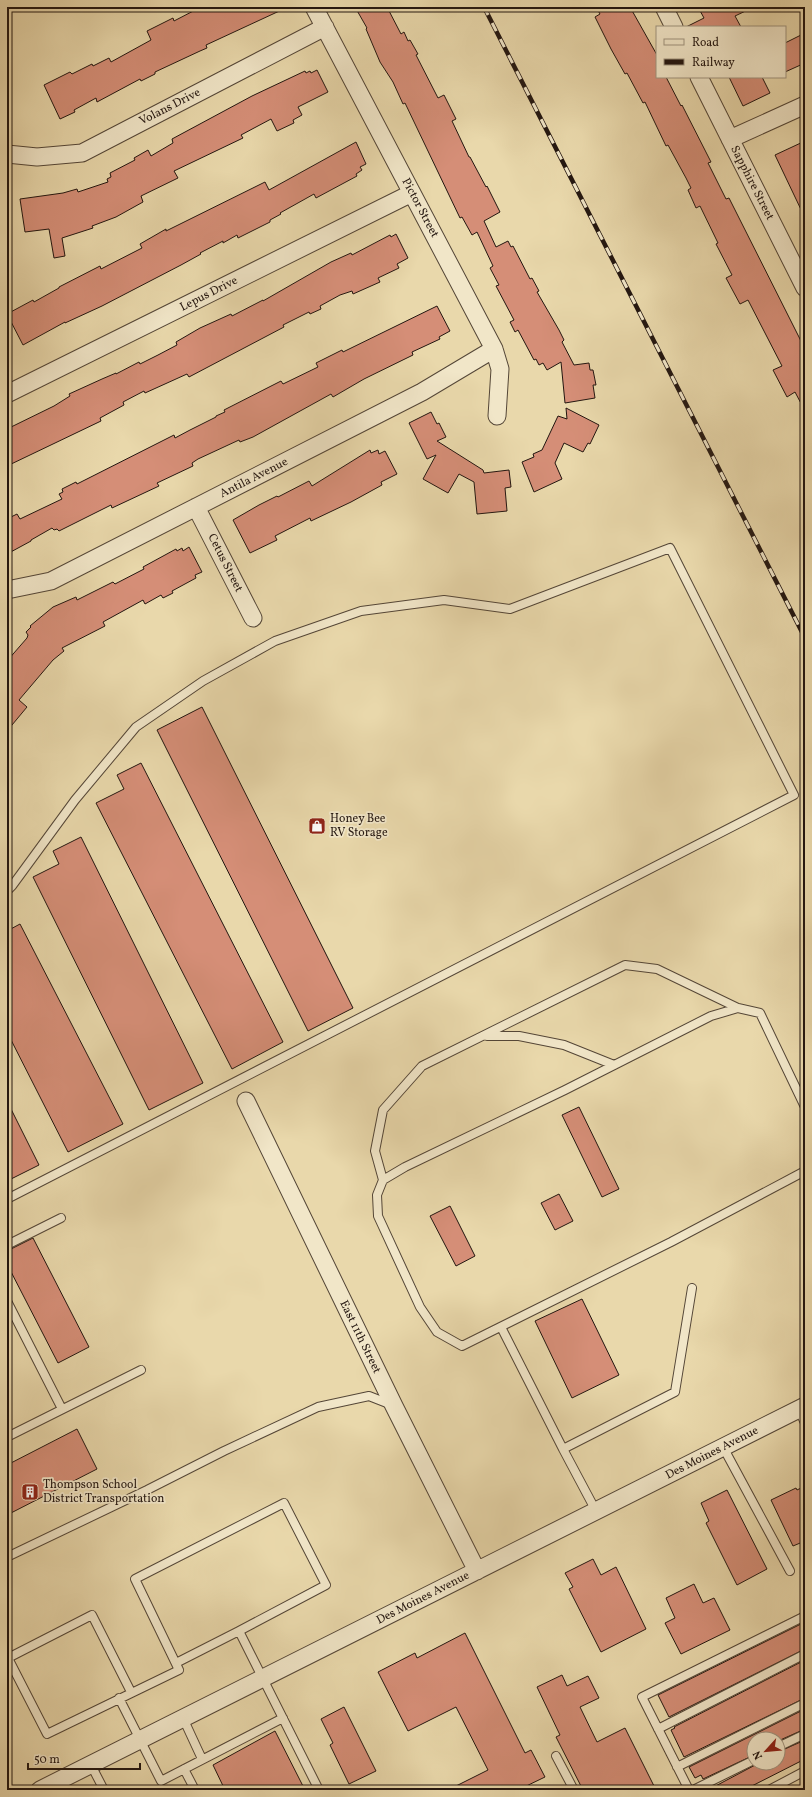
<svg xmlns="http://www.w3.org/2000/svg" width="812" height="1797" font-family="Vollkorn,serif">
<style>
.building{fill:#d58e77;stroke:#231610}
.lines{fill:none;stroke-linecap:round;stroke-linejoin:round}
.lane-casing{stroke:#544637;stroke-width:10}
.street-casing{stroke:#544637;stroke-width:19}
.lane{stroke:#f1e6c8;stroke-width:8}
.street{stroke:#f1e6c8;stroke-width:17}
.rail-casing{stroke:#231610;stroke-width:4.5}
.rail{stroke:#f1e6c8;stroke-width:3;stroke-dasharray:9;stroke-linecap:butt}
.labels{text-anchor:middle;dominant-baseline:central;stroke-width:3.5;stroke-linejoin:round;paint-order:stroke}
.street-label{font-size:12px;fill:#231610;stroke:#f1e6c8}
.poi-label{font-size:12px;fill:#231610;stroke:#f1e6c8;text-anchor:start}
</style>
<rect width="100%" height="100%" fill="#e9d8ab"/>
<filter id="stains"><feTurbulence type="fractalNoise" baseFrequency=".005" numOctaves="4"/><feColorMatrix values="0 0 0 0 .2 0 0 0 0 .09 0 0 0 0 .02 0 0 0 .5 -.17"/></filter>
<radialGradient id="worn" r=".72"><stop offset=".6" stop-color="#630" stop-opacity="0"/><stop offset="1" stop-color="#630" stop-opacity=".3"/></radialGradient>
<path class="building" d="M201 7H288L206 45 207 48 200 51 155 72V74L141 81 140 79 97 102 96 98 74 110 75 112 60 119 44 85 70 72 72 74 92 64 93 66 109 58 111 62 151 40 147 31 173 18 174 21Z
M355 7H387L401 34 404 32 408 41 410 40 418 54 416 55 438 98 444 95 456 119 452 121 469 157H470L486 187 487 186 500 212 484 221 496 247 508 241 511 247 513 246 530 279 532 278 539 291 537 292 559 330 564 340 562 342 574 365 589 363 590 370H593L596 385H593L595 398 565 403 561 362 547 370 543 363 539 365 536 359 534 360 518 330 515 332 510 322 514 320 496 286 499 285 490 268 493 266 477 232 472 235 462 217 460 218 405 103 403 104 393 82 380 62 366 29 367 28Z
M596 7H630L657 55V77H666L681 106 682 105 711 162 708 163 726 199 729 198 805 349V411L795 392 787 397 773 370 782 366 748 300 740 304 726 278 732 275 716 244 718 243 700 206 696 208 688 190 691 188 686 178 668 145 666 146 645 102 643 103 627 73 625 74 611 49 595 17 600 14Z
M698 7H754L735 16 741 27H686L704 18Z
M805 33V63L785 72V43Z
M317 70 328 92 298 107 302 115 293 120 294 123 277 131 271 119 241 135 243 138 174 171 178 178 141 196 143 202 116 217 92 226 93 228 62 238 65 256 54 258 49 229 25 232 20 199 63 193 77 189 78 192 108 182 107 179 111 177 110 173 135 160 134 158 148 150 151 156 173 143 172 139 252 96 305 71 306 73 310 71 311 73Z
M729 77H762L770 93 743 106Z
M805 141V218L775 155Z
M356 142 366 164 360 167 362 170 356 174 357 176 316 198 314 194 280 213 281 214 270 220V222L238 238 237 235 223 243V241L200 253 201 254 181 265 102 306 65 323V322L23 345 7 314 33 300 34 302 59 288V287L100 266 101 269 142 248 140 244 166 229V231L265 182 269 190Z
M396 234 408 258 397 264 399 268 378 278 380 282 353 294 352 291 340 295 320 306 321 309 310 314 309 312 283 325 284 327 189 377 187 374 145 393 144 391 123 402 124 405 100 418 101 421 7 466V429L54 406 70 396 69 394 102 379 116 373V374L139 362 140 364 158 355 177 345 176 342 200 328 231 314 232 316 263 300V301L331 262 351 253 352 255 390 235 391 237Z
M437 306 450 331 439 337 440 339 412 352 413 355 364 379 333 397 331 394 253 437 240 442 239 440 198 459 192 463 193 466 157 483 159 486 112 508 111 505 59 531 57 529 54 530 52 528 31 540V541L7 554V519L17 514 20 519 62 499 59 494 63 492 62 489 76 482 77 484 174 435 175 438 190 430 216 417V416L225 412 224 410 281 381 283 384 318 367 316 363 342 350 343 352Z
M566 408 599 425 590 444 588 443 583 452 564 443 555 463 562 479 534 492 522 462 534 457 533 454 542 450 558 416 567 419Z
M431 412 437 424 439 423 446 437 437 441 483 470 484 473 509 470 511 487 505 488 507 511 477 514 474 482 459 474 448 493 423 479 436 455 427 459 409 423Z
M370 450 371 453 378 450 379 454 385 451 397 474 381 482 382 485 351 502 311 521 310 518 275 536 277 540 250 553 233 520 259 505 277 496 278 497 309 481 312 486Z
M189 547 202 572 195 575 196 578 172 591 173 593 163 598 161 595 145 604 143 600 103 622 105 626 62 648 64 651 53 660 19 700 27 707 7 731V661L27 638 28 635 26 632 31 627 30 626 53 607 76 597 77 600 113 582 115 584 144 569 143 567 176 549 177 551 182 548 183 551Z
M202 707 353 1008 308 1031 157 730Z
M141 763 283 1042 232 1069 96 803 124 789 117 775Z
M81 837 203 1083 149 1110 33 877 59 864 53 851Z
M20 924 123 1124 68 1152 7 1032V931Z
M7 1101 39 1165 7 1181Z
M579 1107 619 1189 602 1197 562 1115Z
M559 1194 573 1221 555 1230 541 1203Z
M450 1206 475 1256 456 1266 430 1216Z
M33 1238 89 1347 58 1363 7 1264V1251Z
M582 1299 619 1375 572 1398 535 1321Z
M77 1429 97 1469 7 1515V1465Z
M805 1486V1541L793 1546 771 1500 796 1488 797 1490Z
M727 1490 767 1569 737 1585 706 1523 709 1521 701 1503Z
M593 1559 601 1575 616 1567 646 1629 601 1652 569 1589 573 1587 565 1573Z
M694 1584 703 1603 714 1598 730 1630 681 1654 665 1623 675 1618 666 1598Z
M805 1622V1649L669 1717 658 1695Z
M465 1633 525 1753 531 1750 545 1777 518 1790H448L488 1770 456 1707 408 1731 378 1672 415 1653 417 1658Z
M805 1660V1698L684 1757 671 1730 675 1728 674 1727Z
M562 1675 567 1686 588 1676 599 1698 580 1707 597 1742 625 1728 654 1786 645 1790H583L556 1737 560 1735 537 1687Z
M344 1707 376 1771 349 1784 330 1745 333 1743 321 1719Z
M805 1709V1729L778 1741V1739H754V1755L703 1779 701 1775 695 1778 689 1767Z
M275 1731 305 1790H225L213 1765Z
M805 1740V1759L744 1790H708L759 1763H778V1752Z"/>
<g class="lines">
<g class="lane-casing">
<path id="lane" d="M7 891 12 886 75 800 136 727 203 681 275 641 361 611 444 600 510 609 670 548 794 795 7 1199
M487 1036H519L564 1045 614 1065
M805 1107 760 1013 738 1008 711 1016 565 1090 405 1167 383 1180 377 1195 378 1216 420 1307 437 1332 462 1346 671 1242 805 1171
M383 1180 375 1151 383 1110 422 1066 625 965 657 969 738 1008
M7 1245 61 1218
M7 1301 62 1409
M501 1327 563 1449
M799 1410 805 1423
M7 1437 141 1370
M723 1447 790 1571
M596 1511 563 1449 675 1392 692 1288
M7 1557 147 1490 224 1451 318 1407 369 1396 392 1405
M176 1663 239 1631
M131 1692 92 1615 8 1658 47 1734 179 1670 135 1579 284 1503 326 1585 239 1631 319 1790
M119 1698 161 1781 283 1718
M183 1718 202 1759
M658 1729 805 1654
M778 1747 805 1734
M556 1756 574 1790
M91 1765 104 1790
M677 1767 805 1703
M184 1769 195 1790
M689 1790 642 1697 805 1616
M693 1790 754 1760
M769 1790 805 1771"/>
</g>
<g class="street-casing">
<path id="street" d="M314 7 494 349 500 369 497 416
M664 7 674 27
M699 77 805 288
M730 139 805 105
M7 154 37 157 82 153 325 27
M7 394 412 193
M196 507 253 618
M7 590 51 581 422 392 494 349
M246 1101 394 1406 477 1571
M40 1790 805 1406"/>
</g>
<use href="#lane" class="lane"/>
<use href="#street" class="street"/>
<g class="rail-casing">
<path id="rail" d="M484 7 805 638"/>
</g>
<use href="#rail" class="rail"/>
</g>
<defs>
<g id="shop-square" transform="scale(0.9)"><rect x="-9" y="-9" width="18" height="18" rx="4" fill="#8f2418" stroke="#f1e6c8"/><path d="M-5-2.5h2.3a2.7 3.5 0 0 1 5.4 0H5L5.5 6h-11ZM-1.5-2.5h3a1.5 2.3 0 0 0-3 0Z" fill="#fff"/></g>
<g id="building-square" transform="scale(0.9)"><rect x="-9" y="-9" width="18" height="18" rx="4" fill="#8f2418" stroke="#f1e6c8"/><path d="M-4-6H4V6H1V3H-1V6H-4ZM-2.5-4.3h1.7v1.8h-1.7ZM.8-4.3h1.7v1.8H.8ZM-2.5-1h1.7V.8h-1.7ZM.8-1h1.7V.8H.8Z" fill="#fff"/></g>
</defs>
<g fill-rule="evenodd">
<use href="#shop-square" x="317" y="826"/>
<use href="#building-square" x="30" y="1492"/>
</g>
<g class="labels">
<g class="street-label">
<text transform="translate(170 107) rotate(-27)">Volans Drive</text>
<text transform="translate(752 183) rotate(63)">Sapphire Street</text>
<text transform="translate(420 208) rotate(62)">Pictor Street</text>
<text transform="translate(209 294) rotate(-27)">Lepus Drive</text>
<text transform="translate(254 478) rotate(-27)">Antila Avenue</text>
<text transform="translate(225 563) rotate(63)">Cetus Street</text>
<text transform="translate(360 1337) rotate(64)">East 11th Street</text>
<text transform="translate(712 1453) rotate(-27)">Des Moines Avenue</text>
<text transform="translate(423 1598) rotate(-27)">Des Moines Avenue</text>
</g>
<g class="poi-label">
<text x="330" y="819">Honey Bee<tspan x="330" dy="14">RV Storage</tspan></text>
<text x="43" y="1485">Thompson School<tspan x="43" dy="14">District Transportation</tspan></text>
</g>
</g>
<rect width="812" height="1797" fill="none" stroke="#e9d8ab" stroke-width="24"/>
<rect x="8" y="8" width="796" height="1781" fill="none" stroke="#231610" stroke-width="2"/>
<rect x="12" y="12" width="788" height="1773" fill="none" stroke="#231610"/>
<rect x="656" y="26" width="130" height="52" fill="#f1e6c8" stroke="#9f937e"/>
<rect x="664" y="39" width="20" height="6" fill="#f1e6c8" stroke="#9f937e"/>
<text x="692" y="46" font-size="12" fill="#231610">Road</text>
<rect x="664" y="59" width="20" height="6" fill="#231610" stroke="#9f937e"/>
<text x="692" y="66" font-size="12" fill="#231610">Railway</text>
<g transform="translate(766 1751) rotate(243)"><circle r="19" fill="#f1e6c8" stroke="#9f937e"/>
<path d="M0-3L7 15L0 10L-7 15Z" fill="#8f2418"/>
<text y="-6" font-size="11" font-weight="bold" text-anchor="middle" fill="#231610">N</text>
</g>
<path d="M28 1763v6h112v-6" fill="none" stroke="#231610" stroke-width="2"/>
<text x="34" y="1763" font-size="12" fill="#231610" stroke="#f1e6c8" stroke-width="3" paint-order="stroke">50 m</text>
<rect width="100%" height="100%" filter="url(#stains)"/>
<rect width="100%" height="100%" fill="url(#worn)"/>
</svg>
